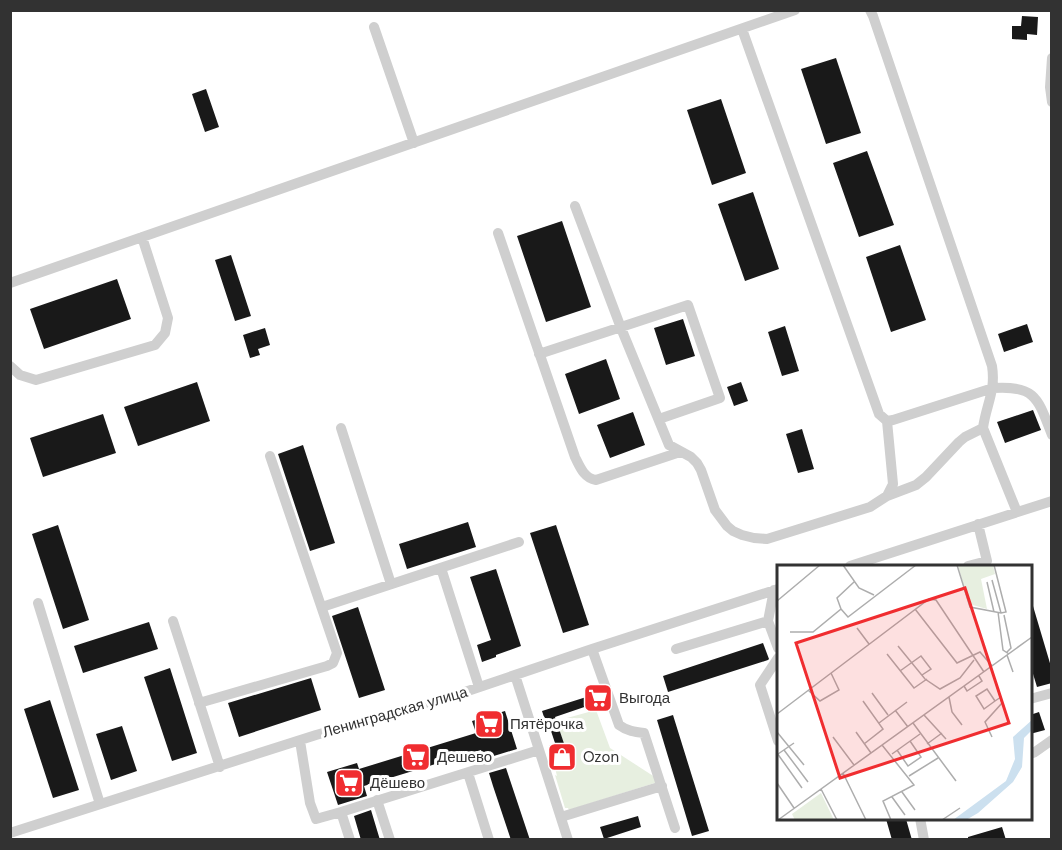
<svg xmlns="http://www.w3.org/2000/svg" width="1062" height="850" font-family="'DM Sans',sans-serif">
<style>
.green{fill:#e7efe0}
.building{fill:#191919}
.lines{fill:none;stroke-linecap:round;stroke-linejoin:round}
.minor{stroke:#cfcfcf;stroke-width:10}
.labels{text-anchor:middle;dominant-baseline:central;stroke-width:6;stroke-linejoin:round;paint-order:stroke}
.poi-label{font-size:15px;fill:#323232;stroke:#fff;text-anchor:start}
.street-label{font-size:15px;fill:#323232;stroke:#fff}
.inset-road{fill:none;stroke:#adadad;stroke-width:1.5}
.view{fill:#f02d30;fill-opacity:0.15;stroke:#f02d30;stroke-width:3}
.inset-edge{fill:none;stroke:#323232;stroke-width:3}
</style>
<rect width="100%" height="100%" fill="#fff"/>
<path class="green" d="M596 710 610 748 661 781 569 810 568 808H565L555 775 557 776 555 768 570 761 556 721Z"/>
<path class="building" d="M1022 16 1038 17 1037 35 1027 34V40L1012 39V26H1021Z
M836 58 861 133 826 144 801 69Z
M206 89 219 127 205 132 192 94Z
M721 99 746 173 712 185 687 110Z
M867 151 894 225 859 237 833 163Z
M753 192 779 269 745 281 718 204Z
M562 221 591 307 546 322 517 236Z
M900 245 926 320 891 332 866 257Z
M231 255 251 316 235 321 215 260Z
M117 279 131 319 44 349 30 309Z
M683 319 695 356 666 365 654 328Z
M1027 324 1033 342 1004 352 998 334Z
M785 326 799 371 782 376 768 332Z
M265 328 270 345 258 349 260 355 250 358 243 335Z
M606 359 620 399 579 414 565 374Z
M197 382 210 421 138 446 124 407Z
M741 382 748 401 734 406 727 387Z
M1033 410 1041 430 1005 443 997 422Z
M633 412 645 445 610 458 597 425Z
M103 414 116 453 43 477 30 438Z
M802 429 814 469 798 473 786 434Z
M303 445 335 543 310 551 278 454Z
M468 522 476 547 407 569 399 544Z
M58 525 89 620 63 629 32 534Z
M556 525 589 625 563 633 530 533Z
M496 569 521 646 496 655V657L482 662 477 645 491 640 470 577Z
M1030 606H1033L1052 670V683L1037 687 1030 664Z
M358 607 385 690 359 698 332 616Z
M149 622 158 649 83 673 74 646Z
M763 643 769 659 768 660 668 692 663 676Z
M170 668 197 753 172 761 144 677Z
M311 678 321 710 239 737 228 703Z
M599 693 602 701 555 717 570 761 562 764 547 719 545 720 542 711Z
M50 700 79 790 53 798 24 709Z
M505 711 517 749 484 759 481 750 364 786 367 796 338 805 327 772 357 763 359 769 476 733 472 721Z
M1039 712 1045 730 1030 734V715Z
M673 715 709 831 692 836 657 720Z
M122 726 137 771 111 780 96 734Z
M506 768 530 840H511L493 786 489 773Z
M371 810 380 840H361L354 816Z
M638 816 641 827 604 839 600 827Z
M886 819H906L912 840H892Z
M1002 827 1006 840H968V837Z"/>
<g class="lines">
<path class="minor" d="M870 10 873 16 992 366C996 391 986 405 983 428L1017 512
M374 27 414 143
M742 29 879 414 887 421 893 420 993 388C1036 385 1038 399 1052 435
M1052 58 1050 87 1052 102
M575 206 621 328 669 445 691 457 697 463 701 470 715 510 727 526 733 531 742 535 754 538 767 539 870 507 887 496 916 485 926 477 959 442 965 437 983 428
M498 233 575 457C580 467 584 478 596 480L680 452
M10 283 795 10
M539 354 688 305 720 398 659 419
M10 366 20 375 36 380 155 345 165 333 168 318 142 237
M887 421 893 484 887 496
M341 428 391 584
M850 566 1052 501
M968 566 987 561 978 524
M441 568 479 687
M774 590 768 621 778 648
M38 603 100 804
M322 607 519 542
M173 621 220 767
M592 649 619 725C627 731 635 732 644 733L675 828
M676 649 768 621
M778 658 760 685 778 741
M515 675 568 840
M1030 699 1052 693
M199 703 327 666 333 663 337 653 270 456
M300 741 310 803 316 819 341 812 350 840
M1030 754 1035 752 1052 740
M468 773 489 840
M377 800 390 840
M341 812 539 750
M561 817 662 786
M920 818 924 840
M10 833 316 735 450 697 592 649 778 589"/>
</g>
<defs>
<g id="supermarket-square" transform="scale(1.5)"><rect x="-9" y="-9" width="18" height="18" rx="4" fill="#f02d30" stroke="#fff"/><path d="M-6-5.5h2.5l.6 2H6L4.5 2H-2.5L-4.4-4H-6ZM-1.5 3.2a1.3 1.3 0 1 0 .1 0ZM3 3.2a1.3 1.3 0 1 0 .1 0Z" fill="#fff"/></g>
<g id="shop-square" transform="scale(1.5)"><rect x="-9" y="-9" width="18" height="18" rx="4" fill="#f02d30" stroke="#fff"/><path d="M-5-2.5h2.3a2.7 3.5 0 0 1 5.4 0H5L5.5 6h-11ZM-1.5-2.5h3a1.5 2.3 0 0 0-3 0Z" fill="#fff"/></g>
</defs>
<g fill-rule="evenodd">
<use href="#supermarket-square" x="598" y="698"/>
<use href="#supermarket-square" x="489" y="724"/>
<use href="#supermarket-square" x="416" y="757"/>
<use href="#shop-square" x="562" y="757"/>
<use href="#supermarket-square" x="349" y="783"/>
</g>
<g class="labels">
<g class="poi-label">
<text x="619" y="698">Выгода</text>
<text x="510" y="724">Пятёрочка</text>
<text x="437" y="757">Дешево</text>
<text x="583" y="757">Ozon</text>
<text x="370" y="783">Дёшево</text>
</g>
<g class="street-label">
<text transform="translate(395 712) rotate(-16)">Ленинградская улица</text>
</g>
</g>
<g transform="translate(777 565)">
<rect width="255" height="255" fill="#fff"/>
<path d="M181 0H216L218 9 204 14 210 44 192 39ZM44 228 57 255H18L15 249Z" fill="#e7efe0"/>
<path d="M255 155V165L247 173 245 202 236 217 201 248 189 255H176L229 216 238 194 236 172Z" fill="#cce0ef"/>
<path class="inset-road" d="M66 0 82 23 97 30M180 0 193 42 224 48 229 47 217 0M215 15 224 48M210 17 217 47M0 36 43 0M64 44 71 52 139 0M138 44 180 98 203 87 215 101M221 47 226 85 232 89M227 50 234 83 230 87M80 63 92 79M13 67H36L64 44 60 33 77 17M121 81 148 114 163 124 183 113 197 95M110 89 137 123 150 114M230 90 236 107M214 102 225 138 208 157 215 172M123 106 144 91 154 104 145 110M187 121 190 126 205 116 202 111M31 125 43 136 62 125 54 108M95 128 111 150M172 132 175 147 185 160M86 136 106 164 87 179M218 136 210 124 199 131 207 144 218 136 224 132M118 145 131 162M0 149 152 34 159 35 207 107M147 150 169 174M102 158 130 137M136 158 179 216M0 167 27 200M79 167 94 188M56 172 77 200M150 179 165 168M105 180 137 220 106 236 114 255M7 185 31 217M120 185 131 201 144 192 133 176M0 188 25 223M1 189 17 178M115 189 143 169M66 208 89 255M132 211 161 193M0 218 17 243M44 224 60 255M125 227 138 245M115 232 128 250M1 255 255 72M165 255 183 243"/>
<path class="view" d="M188 23 232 158 63 213 19 78Z"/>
<rect width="255" height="255" class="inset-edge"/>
</g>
<rect width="1062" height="850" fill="none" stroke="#323232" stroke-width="24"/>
</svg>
